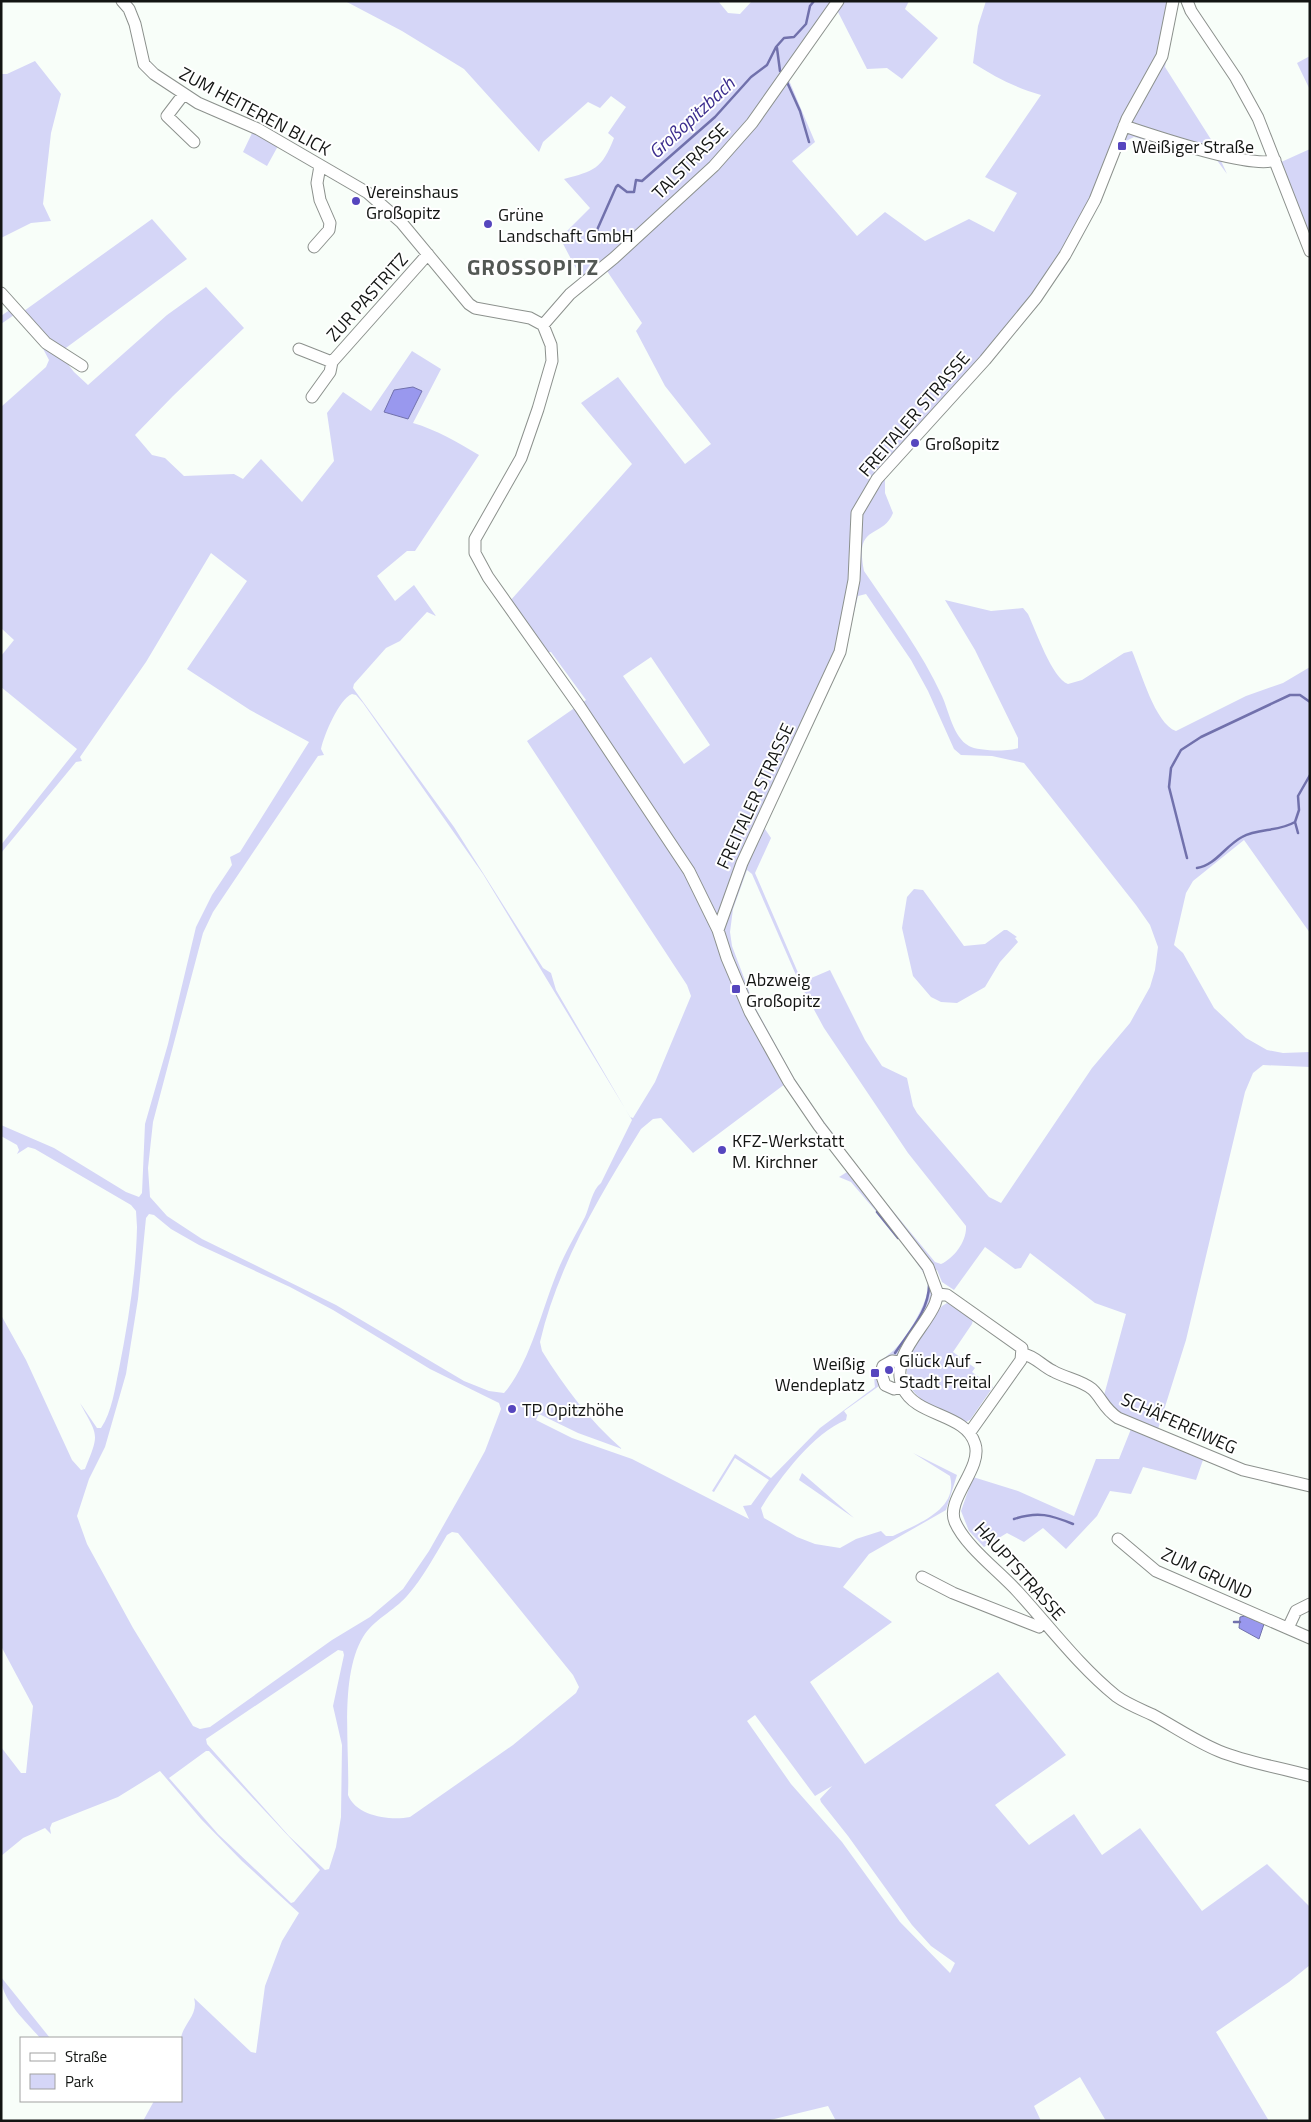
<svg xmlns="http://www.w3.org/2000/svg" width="1311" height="2122" font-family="'Titillium Web',sans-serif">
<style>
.green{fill:#d5d6f7;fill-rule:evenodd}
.water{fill:#9998ee;stroke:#7171ac}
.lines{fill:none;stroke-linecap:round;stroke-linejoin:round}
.stream{stroke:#7171ac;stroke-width:2.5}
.minor-casing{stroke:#8c918d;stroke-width:13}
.minor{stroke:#fff;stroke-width:11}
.poi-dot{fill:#5646be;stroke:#fff;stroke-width:2}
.labels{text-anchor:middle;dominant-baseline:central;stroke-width:4;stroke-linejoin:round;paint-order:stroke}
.street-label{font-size:18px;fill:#131513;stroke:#fff}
.poi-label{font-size:18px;fill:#131513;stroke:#fff;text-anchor:start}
.water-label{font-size:19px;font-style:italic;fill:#3c2d8e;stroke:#fff}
.district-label{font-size:22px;font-weight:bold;letter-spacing:1px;fill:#535854;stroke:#fff}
</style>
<rect width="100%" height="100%" fill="#f8fef9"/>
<path class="green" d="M345 1H718L728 13 740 14 752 1H909L905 9 938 38 902 79 887 68 867 69 837 10 788 78 815 142 792 161 857 236 885 212 925 241 969 219 994 232 1017 193 985 177 1041 95C1016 88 995 77 973 63L978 26 986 1H1177L1165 67 1212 141 1227 174 1216 159 1134 137 1124 142 1100 200 1063 270 1008 340 885 479V493L893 513C882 540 854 522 864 571 891 611 922 652 942 696 949 711 953 737 969 746 977 751 1010 752 1018 748V738L975 650 945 600 991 611 1023 608 1028 614C1036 631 1052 678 1068 684L1082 680 1124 653 1132 651C1141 671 1155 724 1176 731L1246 696 1283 683 1310 667V933L1244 840 1193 881 1186 893 1174 945 1183 953 1214 1008 1246 1038 1267 1050 1283 1053 1310 1052V1067L1263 1065 1253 1073 1245 1092 1186 1340 1158 1429 1114 1410 1103 1399 1126 1314 1095 1303 1030 1253 1021 1268 1015 1269 985 1247 954 1290 942 1282 937 1270 928 1273 933 1290 932 1299 900 1355C881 1357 871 1367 879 1386L844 1411 847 1415 846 1420C813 1433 779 1479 761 1508L764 1518 797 1537 815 1544 840 1548 856 1539 881 1531 886 1536H893C917 1524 959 1510 950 1476L913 1453 957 1475 946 1510 869 1554 843 1587 892 1622 810 1682 865 1764 998 1672 1066 1755 995 1805 1029 1845 1074 1814 1102 1855 1140 1828 1202 1911 1267 1864 1310 1907V1965L1289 1982 1216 2032 1269 2121H1106L1080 2077 1034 2106 1041 2121H836L828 2106 766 2121H143L154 2101H181C181 2082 178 2055 181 2038 183 2024 199 2014 194 1998L251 2052 256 2053 265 1986 282 1941 299 1913 242 1861 201 1819 160 1771 118 1797 52 1823 50 1828 51 1834 45 1828 23 1838 1 1856V1747L21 1773H26L33 1706 1 1646V1315L26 1360 72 1460 81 1470 85 1469C100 1432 98 1437 80 1403L97 1428H101C112 1412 115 1388 119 1369 128 1323 136 1275 137 1227L136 1211 131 1205 35 1149 28 1147 17 1154 19 1150 17 1145 1 1136V1125L54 1148 126 1192 139 1197 142 1193 145 1124 168 1044 196 927 212 895 232 865 230 857 240 852 309 742 250 710 187 669 247 581 211 553 146 662 80 757 82 761 76 762 1 853V845L77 749 1 687V656L14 640 1 628V407L46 367 49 360 39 341 14 315 1 324V316L11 309 17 316 152 219 187 259 59 353 74 372 88 385 167 315 206 287 244 328 173 396 135 435 152 455 165 458 184 476 234 474 243 479 261 459 302 502 334 461 327 413 343 392 371 411 412 351 441 369 413 423C437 430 457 442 479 455L415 551H407L377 576 395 601 414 585 436 616 427 612 400 641 386 648 354 684 353 688 454 827 543 968 551 973 556 990 630 1117 633 1118 655 1082 691 996 687 985 527 741 586 700 551 652H546L510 601 632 464 581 403 618 377 685 464 711 444 665 386 636 331 642 323 607 271 581 278 560 238 590 208 564 179C594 171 602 169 614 138L608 133 626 107 611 96 600 108 588 102 543 142 539 152 464 69 402 31ZM866 594 911 660 928 691 954 749 961 755 992 756 1024 763 1136 905 1150 925 1158 947 1155 970 1150 987 1130 1023 1092 1068 1001 1203 989 1197 917 1113 913 1106 907 1078 882 1066 865 1040 830 970 802 982 755 873 771 838 765 829 766 823 843 658 858 596ZM651 657 710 745 684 764 623 676ZM352 694 356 695 363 703 483 874 632 1120 601 1183C592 1190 590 1206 585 1217 575 1236 564 1254 556 1275 542 1310 529 1365 504 1393L489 1391 464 1381 336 1305 202 1239 167 1216 150 1197 148 1168 153 1122 203 933 213 912 318 756 324 755 321 749C324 735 339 699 352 694ZM747 870 752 874 799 982 824 1028 908 1153 966 1226C967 1241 954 1258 941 1264L935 1262 874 1188 819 1115 794 1078 755 1007 732 946 730 932 733 909ZM785 1084 847 1172 839 1177 851 1182C866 1200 924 1265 928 1283 931 1298 906 1339 894 1350 879 1363 872 1364 875 1387L820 1428 771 1478 735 1454 712 1491 714 1492 735 1458 769 1480 751 1505 743 1506 749 1519 632 1459 572 1438 536 1420 539 1414 578 1433 622 1449C589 1420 565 1388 542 1351L540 1342C558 1265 600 1195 641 1129L653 1119 661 1118 693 1153ZM149 1214 154 1215 171 1229 199 1245 290 1287 333 1310 430 1369 499 1403 501 1409 485 1451 468 1482 429 1551 403 1589 370 1617 332 1640 210 1727 200 1729 193 1726 133 1628 87 1544 77 1516 89 1479 105 1447 126 1374 138 1299 146 1218ZM452 1532 458 1533 573 1675 579 1687 576 1693 513 1745 410 1817C390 1821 356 1816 348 1795 350 1749 339 1677 363 1637 373 1620 394 1611 407 1596 423 1578 435 1555 447 1535ZM338 1650 343 1651 344 1655 333 1706 342 1745 341 1817 336 1847 329 1869 325 1870 289 1836 207 1744 206 1739ZM755 1715 815 1796 832 1786 820 1799 821 1802 848 1836 912 1925 931 1946 955 1963 950 1973 900 1922 842 1842 791 1784 747 1721ZM206 1751H209L320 1870 294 1902 291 1903 218 1834 169 1778Z
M1310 56V90L1297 63Z
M35 61 61 94 51 133 43 204 51 221 31 223 1 238V74H7Z
M253 131 278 146 267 166 243 152Z
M1310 149V241L1279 163Z
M914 889 923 890 964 946 985 944 1004 930H1007L1017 937 1015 938 1018 942 1000 962 985 987 957 1003 941 1002 931 997 913 976 902 928 907 897Z
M947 1303 973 1320 972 1324 953 1352 975 1368 972 1372 993 1387 970 1420 964 1423C950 1416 932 1409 920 1398 887 1371 925 1330 942 1306Z
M1131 1429 1179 1446 1203 1460 1196 1480 1143 1467 1131 1494 1110 1491 1097 1516 1066 1549 1043 1528 1024 1542 1007 1533 984 1547 969 1531 961 1511 973 1477 1018 1491 1074 1516 1096 1459H1119Z
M802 1473 854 1518 799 1480Z
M1 1977 50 2038H40C26 2021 1 2000 1 1977Z"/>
<path class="water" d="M413 387 422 391 408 419 384 412 394 390Z
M1245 1616 1264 1624 1259 1639 1239 1628 1240 1617Z"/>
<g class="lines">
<path class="stream" d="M777 48 780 71
M787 82 800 111 809 142
M599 239 597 230 616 187 618 185 627 192H634L636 180 642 181 715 117 751 77 767 65 776 47 784 38 794 37 806 24 810 6 814 1
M1298 833 1295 822 1299 810 1298 796 1310 775
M1187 858 1169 787 1171 768 1181 750 1201 737 1290 695H1300L1310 702
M1197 868C1216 865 1225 846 1242 837 1258 828 1278 832 1295 822
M877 1212 898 1238
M895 1353C909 1332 930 1310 929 1283
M1014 1519C1038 1511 1051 1515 1073 1524
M1234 1622H1240"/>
<g class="minor-casing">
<path id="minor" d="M122 1 129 9 135 24 144 64 154 74 198 103 258 129 368 193 401 222 469 304 475 308 530 318 543 325 551 345 552 361 538 409 521 458 475 539V553L488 577 580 707 689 871 718 930 727 958 750 1012 789 1082 819 1126 928 1267 938 1294 935 1304C924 1330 889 1356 903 1388 916 1417 966 1413 975 1444 983 1468 945 1500 955 1522 966 1547 999 1571 1018 1592 1050 1627 1079 1666 1116 1696 1127 1704 1140 1709 1153 1715 1175 1727 1195 1741 1219 1751 1248 1763 1279 1767 1310 1776
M1187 1 1191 11 1236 78 1258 118 1310 251
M183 95 167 116 194 142
M1124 126C1152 135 1252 170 1275 160
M314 247 329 230 330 223 320 200 317 183 320 166
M1 293 46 343 82 366
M543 325 570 294 614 258 714 166 752 123 838 1
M299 349 332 362
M312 397 330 372 332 362 428 254
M718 930 742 863 840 652 854 580 857 513 877 479 985 360 1036 298 1065 255 1095 200 1127 119 1162 56 1173 1
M938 1294 947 1295 1022 1348 1021 1360 970 1432
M1023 1354C1035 1356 1042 1366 1053 1371 1065 1378 1081 1380 1092 1389 1102 1398 1103 1408 1118 1418L1243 1470 1310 1486
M900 1362 892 1361 883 1366 881 1373 885 1385 894 1389 902 1387
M1118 1539 1156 1571 1310 1638
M922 1577 953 1593 1039 1627 1043 1621
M1288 1628 1296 1611 1310 1604"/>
</g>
<use href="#minor" class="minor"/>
</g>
<g class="poi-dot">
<rect x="1117" y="141" width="10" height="10" rx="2.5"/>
<circle cx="356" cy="201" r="5"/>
<circle cx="488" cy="224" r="5"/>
<circle cx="915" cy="443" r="5"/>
<rect x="731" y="984" width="10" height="10" rx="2.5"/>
<circle cx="722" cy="1150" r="5"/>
<circle cx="889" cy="1370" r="5"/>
<rect x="870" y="1368" width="10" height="10" rx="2.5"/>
<circle cx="512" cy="1409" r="5"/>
</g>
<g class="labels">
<g class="street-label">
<text transform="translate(255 111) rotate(28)">ZUM HEITEREN BLICK</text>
<text transform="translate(690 161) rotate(-45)">TALSTRASSE</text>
<text transform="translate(367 297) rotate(-48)">ZUR PASTRITZ</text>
<text transform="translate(914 414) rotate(-49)">FREITALER STRASSE</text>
<text transform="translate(755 796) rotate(-65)">FREITALER STRASSE</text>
<text transform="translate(1179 1423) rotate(24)">SCHÄFEREIWEG</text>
<text transform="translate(1020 1571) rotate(48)">HAUPTSTRASSE</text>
<text transform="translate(1207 1573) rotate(25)">ZUM GRUND</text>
</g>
<g class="poi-label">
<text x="1132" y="146">Weißiger Straße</text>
<text x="366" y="191">Vereinshaus<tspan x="366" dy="21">Großopitz</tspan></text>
<text x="498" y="214">Grüne<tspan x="498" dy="21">Landschaft GmbH</tspan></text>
<text x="925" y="443">Großopitz</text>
<text x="746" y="979">Abzweig<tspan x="746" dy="21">Großopitz</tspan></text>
<text x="732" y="1140">KFZ-Werkstatt<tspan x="732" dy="21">M. Kirchner</tspan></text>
<text x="899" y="1360">Glück Auf -<tspan x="899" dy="21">Stadt Freital</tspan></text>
<text x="865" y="1363" text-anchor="end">Weißig<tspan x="865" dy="21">Wendeplatz</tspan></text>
<text x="522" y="1409">TP Opitzhöhe</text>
</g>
<g class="water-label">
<text transform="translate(691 117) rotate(-43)">Großopitzbach</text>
</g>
<g class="district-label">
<text x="533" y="267">GROSSOPITZ</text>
</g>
</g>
<rect width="1311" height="2122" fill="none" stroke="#131513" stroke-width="5"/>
<rect x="20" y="2037" width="162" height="65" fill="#ffffff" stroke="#a1a1a1"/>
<rect x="30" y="2053" width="25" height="8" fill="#ffffff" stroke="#a1a1a1"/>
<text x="65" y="2062" font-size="15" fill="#131513">Straße</text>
<rect x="30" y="2074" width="25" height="15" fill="#d5d6f7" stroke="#a1a1a1"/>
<text x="65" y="2087" font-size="15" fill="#131513">Park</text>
</svg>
